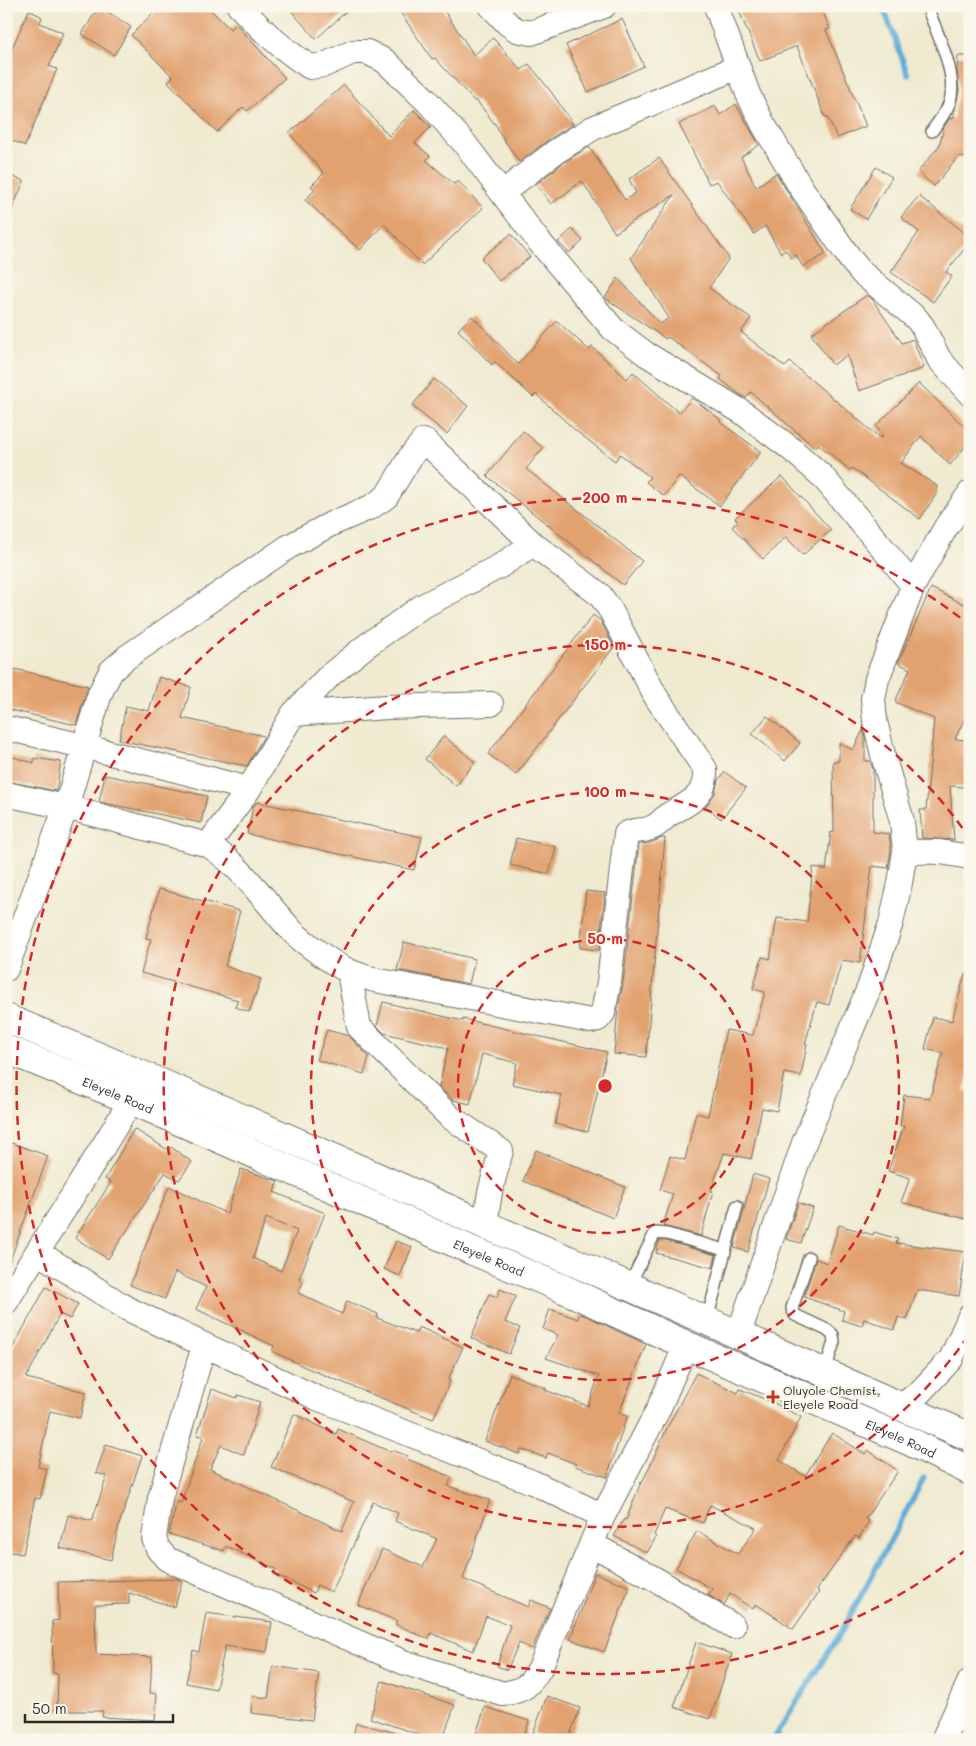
<svg xmlns="http://www.w3.org/2000/svg" width="976" height="1746" font-family="Mali,sans-serif">
<style>
.lines{fill:none;stroke-linecap:round;stroke-linejoin:round}
.stream{stroke:#5eacd8;stroke-width:5.5}
.building{fill:#e2a26f;fill-rule:evenodd}
.lane-casing{stroke:#706e65;stroke-width:14}
.street-casing{stroke:#706e65;stroke-width:26}
.primary-casing{stroke:#706e65;stroke-width:30}
.lane{stroke:#fff;stroke-width:11}
.street{stroke:#fff;stroke-width:24}
.primary{stroke:#fff;stroke-width:28}
.ring{fill:none;stroke:#d62828;stroke-width:2.5;stroke-dasharray:9 6}
.poi-dot{fill:#c8321e;stroke:#fbf7ec;stroke-width:2}
.labels{text-anchor:middle;dominant-baseline:central;stroke-width:4;stroke-linejoin:round;paint-order:stroke}
.street-label{font-size:12px;fill:#2b2b2b;stroke:#fbf7ec}
.poi-label{font-size:12px;fill:#2b2b2b;stroke:#fbf7ec;text-anchor:start}
.centre{fill:#d62828;stroke:#fbf7ec;stroke-width:2.5}
.ring-label{font-size:15px;text-anchor:middle;font-weight:bold;fill:#d62828;stroke:#fbf7ec;stroke-width:4;stroke-linejoin:round;paint-order:stroke}
</style>
<rect width="100%" height="100%" fill="#fbf7ec"/>
<filter id="ink" filterUnits="userSpaceOnUse"><feTurbulence type="fractalNoise" baseFrequency=".02" numOctaves="2"/><feDisplacementMap in="SourceGraphic" scale="10" xChannelSelector="R" yChannelSelector="G"/><feConvolveMatrix kernelMatrix="1 2 1 2 8 2 1 2 1" color-interpolation-filters="sRGB"/></filter>
<filter id="wash" filterUnits="userSpaceOnUse"><feTurbulence type="fractalNoise" baseFrequency=".0096" numOctaves="4" result="noise"/><feDisplacementMap in="SourceGraphic" scale="20" xChannelSelector="R" yChannelSelector="G"/><feGaussianBlur stdDeviation="1.12" result="paint"/><feColorMatrix in="noise" values="0 0 0 0 0 0 0 0 0 0 0 0 0 0 0 0 0 1.4 0 .05"/><feComposite in="paint" operator="in"/></filter>
<g filter="url(#wash)">
<rect width="100%" height="100%" fill="#efead0"/>
<g class="lines">
<path class="stream" d="M883 6 908 75
M773 1740 843 1629 924 1478"/>
</g>
<g id="blocks">
<path class="building" d="M99 6 131 27 114 55 82 34Z
M160 6H207L230 29 236 24 285 78 247 111 243 107 217 132 168 82 173 77 131 35Z
M287 6H352L316 39Z
M396 6H441L474 55 493 38 521 70 529 64 552 93 573 124 547 141 519 162 497 129 498 128 476 100 475 102 435 58 432 59Z
M737 6H820L830 29 826 30 866 126 837 138 827 116 825 117 797 46 760 61Z
M29 10 42 17 40 23 63 33 49 66 57 69 25 146 6 138V48L11 50Z
M622 19 644 66 588 92 566 45Z
M958 56H970V159L959 156 934 186 918 172 939 146 944 127 950 118 953 119 959 91 957 69Z
M344 85 389 136 414 110 431 127 415 143 430 156 426 160 454 184 458 181 483 208 422 265 384 224 360 250 305 200 315 190 311 186 324 173 289 133Z
M736 104 759 145 741 157 756 187 776 173 826 254 803 267 796 255 791 258 786 250 781 253 765 226 754 234 717 181 709 184 679 124 715 106 720 115Z
M589 147 625 200 636 193 629 179 659 158 729 258 709 288 751 318 741 332 785 367 790 362 880 438 883 436 876 426 919 383 970 432V441L950 465 921 436 901 463 937 486V493L920 519 852 468 850 470 818 444 815 448 751 392 746 398 738 393 720 379 722 376 668 337 666 339 605 298 618 278 660 324 669 318 631 258 674 195 615 233 582 181 551 204 536 184 563 163Z
M876 167 892 177 866 219 850 209Z
M6 174 24 181 6 224Z
M919 196 970 237V242L946 272 952 276 933 302 891 272 919 232 901 217Z
M572 229 583 241 569 253 558 242Z
M511 234 530 257 499 281 481 258Z
M867 295 872 299 902 343 913 339 924 368 859 391 847 355 833 365 811 334Z
M472 316 518 364 557 321 589 350 592 347 627 379 633 372 679 413 692 398 721 420 720 422 761 452 720 506 679 476 664 496 646 482 650 477 620 454 615 461 575 430 536 394 533 397 495 362 492 365 458 330Z
M434 379 468 406 447 434 412 406Z
M523 431 543 448 526 469 642 561 623 585 487 476Z
M782 476 831 530 803 555 786 537 763 559 732 527 738 521 735 518Z
M931 588 970 607V707L955 739 968 740 964 787 950 786 954 840 922 838 920 810H926L934 719 895 702 910 669 898 663Z
M593 615 601 621 614 647 516 775 488 754Z
M6 667 88 686 76 725 6 709Z
M159 677 191 687 182 718 264 736 247 766 119 740 126 706 149 711Z
M767 716 800 743 785 761 752 734Z
M863 730 865 737V761H870L873 769V832L889 834 891 850 888 868 872 866 860 963 842 960 829 1005 817 1002 805 1044H807L801 1076 784 1073 777 1111 762 1108 751 1159 724 1153 711 1191H713L701 1236 663 1226 673 1194 660 1190 670 1156 685 1160 696 1113 708 1116 726 1030 753 1035 765 992 753 989 762 957 770 959 777 918 807 922 813 867 826 870 831 832 834 833 833 761H839V743L853 750Z
M444 736 475 762 456 786 425 759Z
M6 755 34 763V758L61 762 56 791 6 781Z
M725 772 746 788 721 819 706 806 715 793 718 780Z
M105 775 207 796 201 823 99 802Z
M257 802 422 837 414 870 247 834 253 807Z
M516 838 556 847 549 874 510 865Z
M662 838H665L646 1057 614 1054 618 1007 623 984 639 844 650 843Z
M159 889 240 911 225 966 261 979 249 1012 235 1007 238 1000 141 973 151 939 146 938Z
M586 891 605 893 599 950 580 948Z
M404 942 475 959 469 984 397 970Z
M965 974 970 975V1072L964 1090 970 1092V1138L965 1154 970 1156V1220L901 1202 910 1178 888 1171 904 1126H900L904 1095 930 1098 943 1053 925 1049 933 1017 952 1021Z
M383 1002 463 1021V1019L607 1052 588 1132 555 1124 562 1095 512 1084 517 1063 482 1054 470 1104 453 1100 439 1087 448 1048 384 1033 377 1026Z
M327 1030 349 1036 369 1057 364 1074 317 1060Z
M134 1129 168 1150 171 1147 192 1162 179 1180 165 1173 108 1259 75 1238 111 1182 105 1179Z
M6 1141 48 1156 8 1266H6Z
M536 1150 625 1187 613 1218 523 1181Z
M241 1169 278 1181 274 1192 325 1213 299 1279 303 1282 298 1293 342 1314 347 1301 378 1314 377 1318 416 1333 419 1327 463 1347 448 1380 450 1381 433 1419 307 1368 272 1351 274 1346 196 1309 206 1287 175 1272 165 1299 130 1285 169 1186 227 1214ZM266 1218 297 1231 281 1271 253 1258Z
M753 1174 769 1179 748 1252 734 1248Z
M798 1203 813 1208 801 1243 786 1239Z
M839 1225 873 1235 874 1232 898 1239 896 1243 966 1252 959 1296 917 1290 907 1320 898 1317 894 1330 864 1319 862 1326 842 1320 844 1311 804 1297 816 1259 827 1263Z
M396 1241 412 1247 400 1276 384 1269Z
M659 1241H666L716 1255 713 1268 656 1253Z
M46 1287 78 1304 70 1319 60 1314 26 1378 86 1392 80 1418 50 1411 38 1467 47 1469 40 1499 35 1498 23 1554 6 1551V1360Z
M500 1289 516 1296 505 1322 520 1328 509 1354 471 1338 489 1294 497 1297Z
M550 1309 578 1319 579 1314 584 1315 646 1344 619 1413 627 1416 607 1477 575 1466 576 1464 548 1453 546 1458 521 1449 519 1454 485 1441 510 1374 546 1388 545 1390 588 1406 599 1376 546 1358 558 1335 543 1329Z
M696 1373 738 1393 740 1389 774 1403 801 1417 779 1460 805 1476 832 1433 865 1454 868 1450 898 1471 865 1519 869 1521 859 1538 855 1536 817 1590 819 1592 793 1629 756 1604 753 1609 730 1594 724 1605 708 1595 712 1589 676 1568 697 1531 738 1554 756 1528 710 1505 703 1523 665 1509 654 1535 656 1537 647 1553 614 1536 624 1519 626 1520 641 1482 642 1483 668 1426Z
M212 1389 237 1398 238 1395 260 1402 244 1455 221 1445 210 1469 342 1531 354 1502 271 1467 294 1414 336 1434 338 1429 391 1452 392 1450 408 1456 407 1459 452 1477 448 1486 490 1500 463 1579 528 1607 531 1600 550 1608 532 1649 519 1643 507 1670 497 1666 510 1625 486 1616 473 1651 431 1633 428 1639 395 1624 397 1621 358 1605 382 1549 423 1567 437 1539 395 1521 398 1513 373 1502 332 1592 317 1585 314 1593 274 1574 276 1569 226 1546 224 1551 169 1534 177 1501 181 1503 203 1437 197 1435Z
M106 1444 142 1456 119 1525 111 1560 60 1548 68 1515 92 1521 107 1476 96 1473Z
M595 1573 630 1587 604 1652 570 1639Z
M178 1579 182 1581 175 1607 129 1593V1604L95 1605 96 1654 152 1657 150 1693 157 1694 155 1720 102 1717 103 1711H57L58 1674 53 1673 52 1621 59 1620 58 1582Z
M206 1613 272 1622 267 1652 225 1646 216 1689 186 1683 193 1650 199 1652Z
M696 1642 732 1654 710 1719 674 1707Z
M273 1666 319 1673 312 1720 251 1713 253 1696 268 1698Z
M382 1681 455 1705 442 1740H435L370 1718Z
M547 1696 580 1708 568 1740H551L533 1733Z
M485 1707 529 1721 523 1740H474Z
M356 1723 401 1734V1740H352Z"/>
</g>
</g>
<g filter="url(#ink)">
<use href="#blocks" fill-opacity="0" stroke="#706e65" stroke-width="1"/>
<g class="lines">
<g class="lane-casing">
<path id="lane" d="M927 6C936 32 958 74 950 101 947 112 938 122 932 131
M809 1258 792 1308 795 1315 827 1330 833 1335 834 1342 824 1374
M628 1288 655 1233 667 1234 725 1250
M707 1320 737 1206"/>
</g>
<g class="street-casing">
<path id="street" d="M239 6C262 30 282 49 310 67L324 65 353 52H367L385 61 427 101 465 144 537 239 613 329 646 354 742 412 790 448 822 476 885 551 913 586
M491 6 508 24 517 30 531 33 604 6
M716 6 748 94 763 124 800 186 851 260 862 273 916 318 923 327 939 359 970 394
M502 193 555 152 593 128 738 67
M293 714 387 707 491 704
M6 728 83 746 249 789
M6 794 66 807 208 845C242 866 265 902 292 931 304 943 333 964 349 971 357 975 366 977 375 980L591 1021 598 1019 603 1013 609 982 626 834C634 829 644 832 653 827 658 825 663 819 668 815 688 803 707 798 705 769L656 697 611 611 600 595 533 544 426 442 423 441 411 456 386 497 371 507 331 524 288 547 127 657 111 671 100 693 66 807 6 969
M208 845 249 789 293 714 330 675 366 646 421 607 500 566 533 544
M905 851 940 852 970 857
M349 972 359 1027 450 1117 501 1151 490 1192 485 1225
M37 1252 128 1309 317 1398 532 1482 603 1516
M6 1302C47 1235 91 1169 131 1100
M738 1336 804 1143 869 988 891 923 900 883 905 851 902 821 884 759 875 721 873 699 877 679 913 586 946 527 970 493
M204 1345 160 1498 154 1538 158 1549 167 1559 403 1662 503 1694C525 1690 529 1686 540 1668L603 1516 658 1410 686 1345
M900 1407 920 1392 951 1359 970 1316
M593 1545 655 1579 733 1626
M943 1740 970 1681"/>
</g>
<g class="primary-casing">
<g id="primary">
<path d="M6 1018 147 1077 373 1175 485 1225 576 1263 970 1437"/>
<path id="s1" d="M6 1049 131 1100 362 1201 473 1251 564 1289 686 1345 911 1442 970 1471"/>
</g>
</g>
<use href="#lane" class="lane"/>
<use href="#street" class="street"/>
<use href="#primary" class="primary"/>
</g>
</g>
<g class="ring">
<circle cx="605" cy="1086" r="147"/>
<circle cx="605" cy="1086" r="294"/>
<path d="M968 1336A441 441 0 1 1 968 836"/>
<path d="M967 1549A588 588 0 1 1 967 623"/>
</g>
<path class="poi-dot" d="M770.5 1389.5h5v5h5v5h-5v5h-5v-5h-5v-5h5z"/>
<g class="labels">
<g class="street-label">
<text stroke="none"><textPath href="#s1" startOffset="121">Eleyele Road</textPath></text>
<text stroke="none"><textPath href="#s1" startOffset="526">Eleyele Road</textPath></text>
<text stroke="none"><textPath href="#s1" startOffset="976">Eleyele Road</textPath></text>
</g>
<g class="poi-label">
<text x="783" y="1390">Oluyole Chemist,<tspan x="783" dy="14">Eleyele Road</tspan></text>
</g>
</g>
<circle cx="605" cy="1086" r="8" class="centre"/>
<g class="ring-label">
<text x="605" y="503">200 m</text>
<text x="605" y="650">150 m</text>
<text x="605" y="797">100 m</text>
<text x="605" y="944">50 m</text>
</g>
<rect width="976" height="1746" fill="none" stroke="#fbf7ec" stroke-width="25"/>
<path d="M25 1714v8h148v-8" fill="none" stroke="#2b2b2b" stroke-width="2.5"/>
<text x="32" y="1714" font-size="15" fill="#2b2b2b" stroke="#fbf7ec" stroke-width="4" paint-order="stroke">50 m</text>
</svg>
